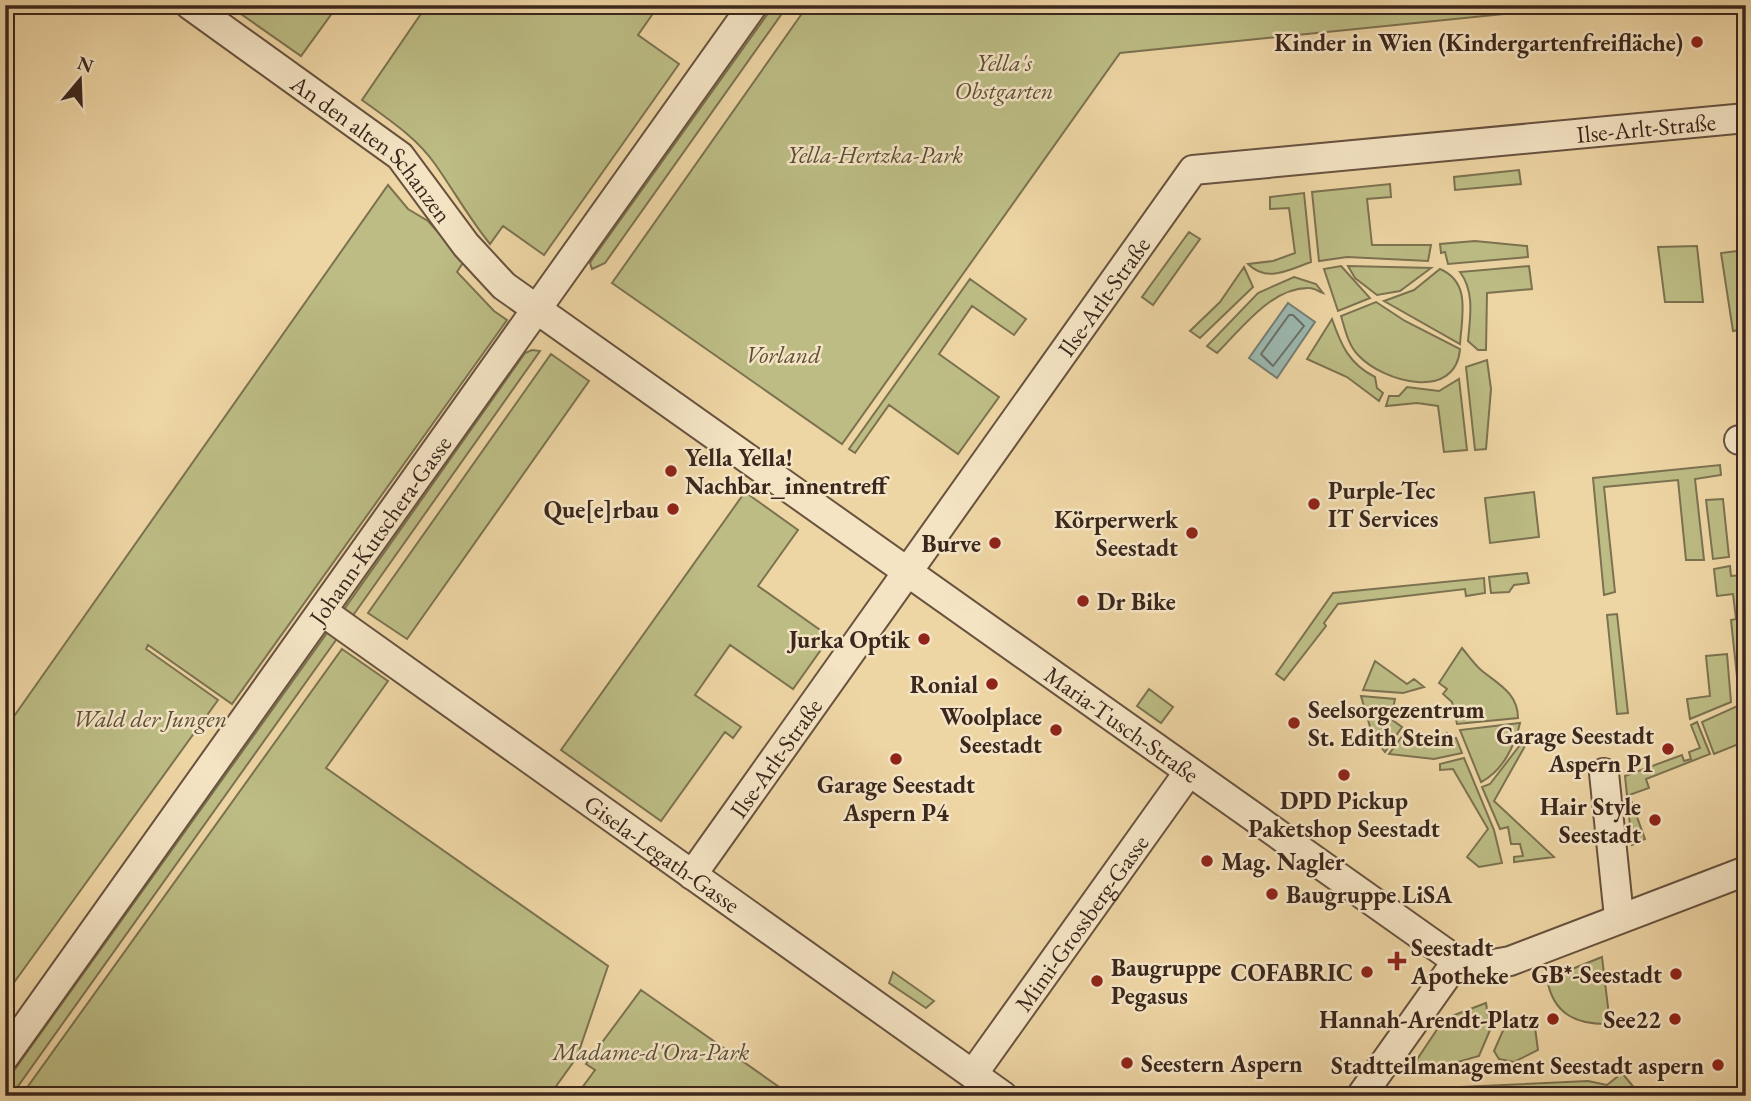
<svg xmlns="http://www.w3.org/2000/svg" width="1751" height="1101" font-family="'EB Garamond',serif">
<style>
.green{fill:#bcbc84;stroke:#7c7250;stroke-width:2}
.water{fill:#9bb7ae;stroke:#757d74;stroke-width:2}
.lines{fill:none;stroke-linecap:round;stroke-linejoin:round}
.shore{stroke:#6b6f66;stroke-width:2}
.minor-casing{stroke:#68523f;stroke-width:32}
.minor{stroke:#f4e4c4;stroke-width:28}
.poi-dot{fill:#8f2418;stroke:#f4e4c4;stroke-width:2.5}
.labels{text-anchor:middle;dominant-baseline:central;stroke-width:5;stroke-linejoin:round;paint-order:stroke}
.poi-label{font-size:24px;font-weight:bold;fill:#3b271d;stroke:#f4e4c4;text-anchor:end}
.park-label{font-size:24px;font-style:italic;fill:#5b4c37;stroke:#f4e4c4}
.street-label{font-size:24px;fill:#3b271d;stroke:#f4e4c4}
</style>
<rect width="100%" height="100%" fill="#eed5a4"/>
<filter id="stains"><feTurbulence type="fractalNoise" baseFrequency=".00286" numOctaves="4"/><feColorMatrix values="0 0 0 0 .2 0 0 0 0 .09 0 0 0 0 .02 0 0 0 .5 -.17"/></filter>
<radialGradient id="worn" r=".72"><stop offset=".6" stop-color="#630" stop-opacity="0"/><stop offset="1" stop-color="#630" stop-opacity=".3"/></radialGradient>
<path class="green" d="M228 5H338L301 56Z
M427 5H659L638 35 679 64 544 255 503 226 490 244C469 218 454 191 435 164 416 137 388 119 362 100Z
M774 5H788L605 263 592 269 590 263 593 258Z
M808 5H1593L1120 53 842 444 612 283Z
M1519 170 1521 184 1455 190 1454 177Z
M1390 184 1391 197 1367 199 1372 245H1431L1428 261 1347 257 1319 261 1312 192Z
M388 185 408 209 428 221 464 261 457 272 494 311 507 320 232 704 148 645 146 649 218 700 5 995V729Z
M1304 193 1311 262C1288 270 1267 283 1248 264L1273 261 1295 253 1289 208 1270 209V197Z
M1189 232 1200 239 1153 305 1142 297Z
M1475 241 1527 246 1528 257 1448 264 1445 252 1441 253 1440 244Z
M1697 246 1703 302H1665L1658 247Z
M1746 250V329L1733 331 1721 253Z
M1341 266 1370 298 1338 311 1324 269Z
M1348 266 1431 268 1400 291 1377 295 1355 278Z
M1529 266 1532 289 1487 293 1486 350H1478L1468 341C1470 318 1475 292 1460 272Z
M1244 267 1253 287 1200 338 1190 331 1220 302Z
M1440 269C1471 282 1462 315 1460 344L1384 301 1414 290Z
M1294 277 1316 284 1323 293C1319 292 1315 288 1309 288 1272 287 1241 329 1217 353L1207 346 1258 293Z
M970 279 1026 319 1014 335 972 306 939 354 999 397 958 454 889 405 855 453 849 449Z
M1376 302 1405 321 1460 349C1456 401 1384 383 1358 355 1348 345 1345 329 1341 316Z
M1332 319C1341 345 1349 364 1375 377L1377 388 1383 393 1379 401 1347 377 1307 359Z
M532 350 540 351 347 624 338 618 525 353Z
M551 354 589 381 407 639 368 613Z
M1487 360 1491 389 1486 449 1475 450 1466 367Z
M1459 379 1467 450 1444 452 1438 406 1417 403 1386 406 1389 396H1399L1407 387 1439 391Z
M1720 465 1721 475 1695 479 1704 560H1686L1678 480 1604 487 1615 592 1604 595 1593 478Z
M745 492 798 530 758 586 830 637 793 689 730 645 695 695 741 727 733 738 725 732 661 821 561 750Z
M1534 492 1539 537 1490 543 1485 498Z
M1723 499 1729 557 1713 559 1706 500Z
M1743 564H1746V741L1714 754 1702 722 1740 705 1731 620 1736 619 1733 594 1717 596 1714 569 1730 566 1731 576 1743 575Z
M1527 573 1529 583 1514 585 1509 592 1491 593 1489 577Z
M1484 578 1485 593 1466 596 1465 589 1338 604 1324 623 1326 626 1284 680 1276 674 1333 593Z
M1617 614 1628 713 1617 714 1607 615Z
M332 626 341 633 11 1096H5V1083Z
M1462 648C1468 655 1474 664 1481 670 1498 684 1518 693 1518 718L1457 724 1452 702 1443 694 1447 689 1439 683Z
M342 649 388 681 326 768 608 966 577 1057 549 1096H21Z
M1727 654 1731 702 1690 719 1687 699 1710 696 1706 656Z
M1375 661 1407 684 1414 679 1424 687 1403 693 1363 690Z
M1149 689 1173 707 1161 723 1137 706Z
M1361 696 1395 699 1391 719 1402 727 1385 752 1373 737Z
M1697 722 1710 754 1646 779 1649 788 1629 795 1645 839 1632 845 1625 776 1682 755 1684 761 1691 759 1689 752 1700 748 1691 725Z
M1520 723C1515 745 1503 771 1481 782L1460 730Z
M1447 733 1449 740 1456 738 1462 753 1434 759 1389 754 1403 735 1411 740 1414 736 1424 742Z
M1520 745 1525 746 1494 801 1554 857 1514 862V857L1523 856 1520 844H1511L1508 827 1500 829 1482 787 1490 784Z
M1464 758 1494 830 1502 863 1479 867 1467 857 1488 829 1453 769 1440 770V764Z
M1602 957 1610 1024C1576 1025 1553 1014 1547 979Z
M893 972 934 1001 926 1008 889 983Z
M641 990 792 1096H576L595 1070 586 1064Z
M1486 1003 1490 1030 1479 1056 1426 1071 1412 1067 1444 1019Z
M1527 1016 1534 1020 1538 1050 1514 1062 1499 1059 1494 1051 1505 1026Z
M1622 1073 1641 1096H1389L1394 1090 1588 1081 1607 1085Z"/>
<path class="water" d="M1288 303 1315 322 1277 378 1249 358Z"/>
<g class="lines">
<path class="shore" d="M1289 315H1293L1304 326 1273 366 1261 354Z"/>
<g class="minor-casing">
<g id="minor">
<path id="s1" d="M190 5 400 156 466 245 504 286 1457 961 1483 966 1510 961 1746 871"/>
<path d="M1739 440 1746 439"/>
<path id="s2" d="M322 611 1003 1096"/>
<path d="M1604 773 1619 917"/>
<path id="s3" d="M692 875 1193 170 1746 118"/>
<path id="s4" d="M5 1056 753 5"/>
<path id="s5" d="M973 1074 1188 773"/>
<path d="M1361 1096 1457 961"/>
</g>
</g>
<use href="#minor" class="minor"/>
</g>
<g class="poi-dot">
<circle cx="1697" cy="42" r="7"/>
<circle cx="671" cy="471" r="7"/>
<circle cx="1314" cy="504" r="7"/>
<circle cx="673" cy="509" r="7"/>
<circle cx="1192" cy="533" r="7"/>
<circle cx="995" cy="543" r="7"/>
<circle cx="1083" cy="601" r="7"/>
<circle cx="924" cy="639" r="7"/>
<circle cx="992" cy="684" r="7"/>
<circle cx="1294" cy="723" r="7"/>
<circle cx="1056" cy="730" r="7"/>
<circle cx="1668" cy="749" r="7"/>
<circle cx="896" cy="759" r="7"/>
<circle cx="1344" cy="775" r="7"/>
<circle cx="1655" cy="820" r="7"/>
<circle cx="1207" cy="861" r="7"/>
<circle cx="1272" cy="894" r="7"/>
<path d="M1393.5 950.5h7v7h7v7h-7v7h-7v-7h-7v-7h7z"/>
<circle cx="1367" cy="972" r="7"/>
<circle cx="1676" cy="974" r="7"/>
<circle cx="1097" cy="981" r="7"/>
<circle cx="1553" cy="1019" r="7"/>
<circle cx="1675" cy="1019" r="7"/>
<circle cx="1127" cy="1063" r="7"/>
<circle cx="1718" cy="1065" r="7"/>
</g>
<g class="labels">
<g class="poi-label">
<text x="1683" y="42">Kinder in Wien (Kindergartenfreifläche)</text>
<text x="685" y="457" text-anchor="start">Yella Yella!<tspan x="685" dy="28">Nachbar_innentreff</tspan></text>
<text x="1328" y="490" text-anchor="start">Purple-Tec<tspan x="1328" dy="28">IT Services</tspan></text>
<text x="659" y="509">Que[e]rbau</text>
<text x="1178" y="519">Körperwerk<tspan x="1178" dy="28">Seestadt</tspan></text>
<text x="981" y="543">Burve</text>
<text x="1097" y="601" text-anchor="start">Dr Bike</text>
<text x="910" y="639">Jurka Optik</text>
<text x="978" y="684">Ronial</text>
<text x="1308" y="709" text-anchor="start">Seelsorgezentrum<tspan x="1308" dy="28">St. Edith Stein</tspan></text>
<text x="1042" y="716">Woolplace<tspan x="1042" dy="28">Seestadt</tspan></text>
<text x="1654" y="735">Garage Seestadt<tspan x="1654" dy="28">Aspern P1</tspan></text>
<text x="896" y="784" text-anchor="middle">Garage Seestadt<tspan x="896" dy="28">Aspern P4</tspan></text>
<text x="1344" y="800" text-anchor="middle">DPD Pickup<tspan x="1344" dy="28">Paketshop Seestadt</tspan></text>
<text x="1641" y="806">Hair Style<tspan x="1641" dy="28">Seestadt</tspan></text>
<text x="1221" y="861" text-anchor="start">Mag. Nagler</text>
<text x="1286" y="894" text-anchor="start">Baugruppe LiSA</text>
<text x="1411" y="947" text-anchor="start">Seestadt<tspan x="1411" dy="28">Apotheke</tspan></text>
<text x="1111" y="967" text-anchor="start">Baugruppe<tspan x="1111" dy="28">Pegasus</tspan></text>
<text x="1353" y="972">COFABRIC</text>
<text x="1662" y="974">GB*-Seestadt</text>
<text x="1539" y="1019">Hannah-Arendt-Platz</text>
<text x="1661" y="1019">See22</text>
<text x="1141" y="1063" text-anchor="start">Seestern Aspern</text>
<text x="1704" y="1065">Stadtteilmanagement Seestadt aspern</text>
</g>
<g class="park-label">
<text x="1004" y="62">Yella's<tspan x="1004" dy="28">Obstgarten</tspan></text>
<text x="875" y="154">Yella-Hertzka-Park</text>
<text x="783" y="354">Vorland</text>
<text x="150" y="718">Wald der Jungen</text>
<text x="651" y="1051">Madame-d'Ora-Park</text>
</g>
<g class="street-label">
<text stroke="none"><textPath href="#s3" startOffset="1320">Ilse-Arlt-Straße</textPath></text>
<text stroke="none"><textPath href="#s1" startOffset="233">An den alten Schanzen</textPath></text>
<text stroke="none"><textPath href="#s3" startOffset="710">Ilse-Arlt-Straße</textPath></text>
<text stroke="none"><textPath href="#s4" startOffset="646">Johann-Kutschera-Gasse</textPath></text>
<text stroke="none"><textPath href="#s1" startOffset="1183">Maria-Tusch-Straße</textPath></text>
<text stroke="none"><textPath href="#s3" startOffset="144">Ilse-Arlt-Straße</textPath></text>
<text stroke="none"><textPath href="#s2" startOffset="418">Gisela-Legath-Gasse</textPath></text>
<text stroke="none"><textPath href="#s5" startOffset="186">Mimi-Grossberg-Gasse</textPath></text>
</g>
</g>
<rect width="1751" height="1101" fill="none" stroke="#eed5a4" stroke-width="28"/>
<rect x="7" y="7" width="1737" height="1087" fill="none" stroke="#3b271d" stroke-width="3.5"/>
<rect x="14" y="14" width="1723" height="1073" fill="none" stroke="#3b271d" stroke-width="2"/>
<g transform="translate(80 80) rotate(19)" stroke="#f4e4c4" stroke-width="5" paint-order="stroke">
<path d="M0-5L12 26L0 18L-12 26Z" fill="#3b271d"/>
<text y="-10" font-size="19" font-weight="bold" text-anchor="middle" fill="#3b271d">N</text>
</g>
<rect width="100%" height="100%" filter="url(#stains)"/>
<rect width="100%" height="100%" fill="url(#worn)"/>
</svg>
